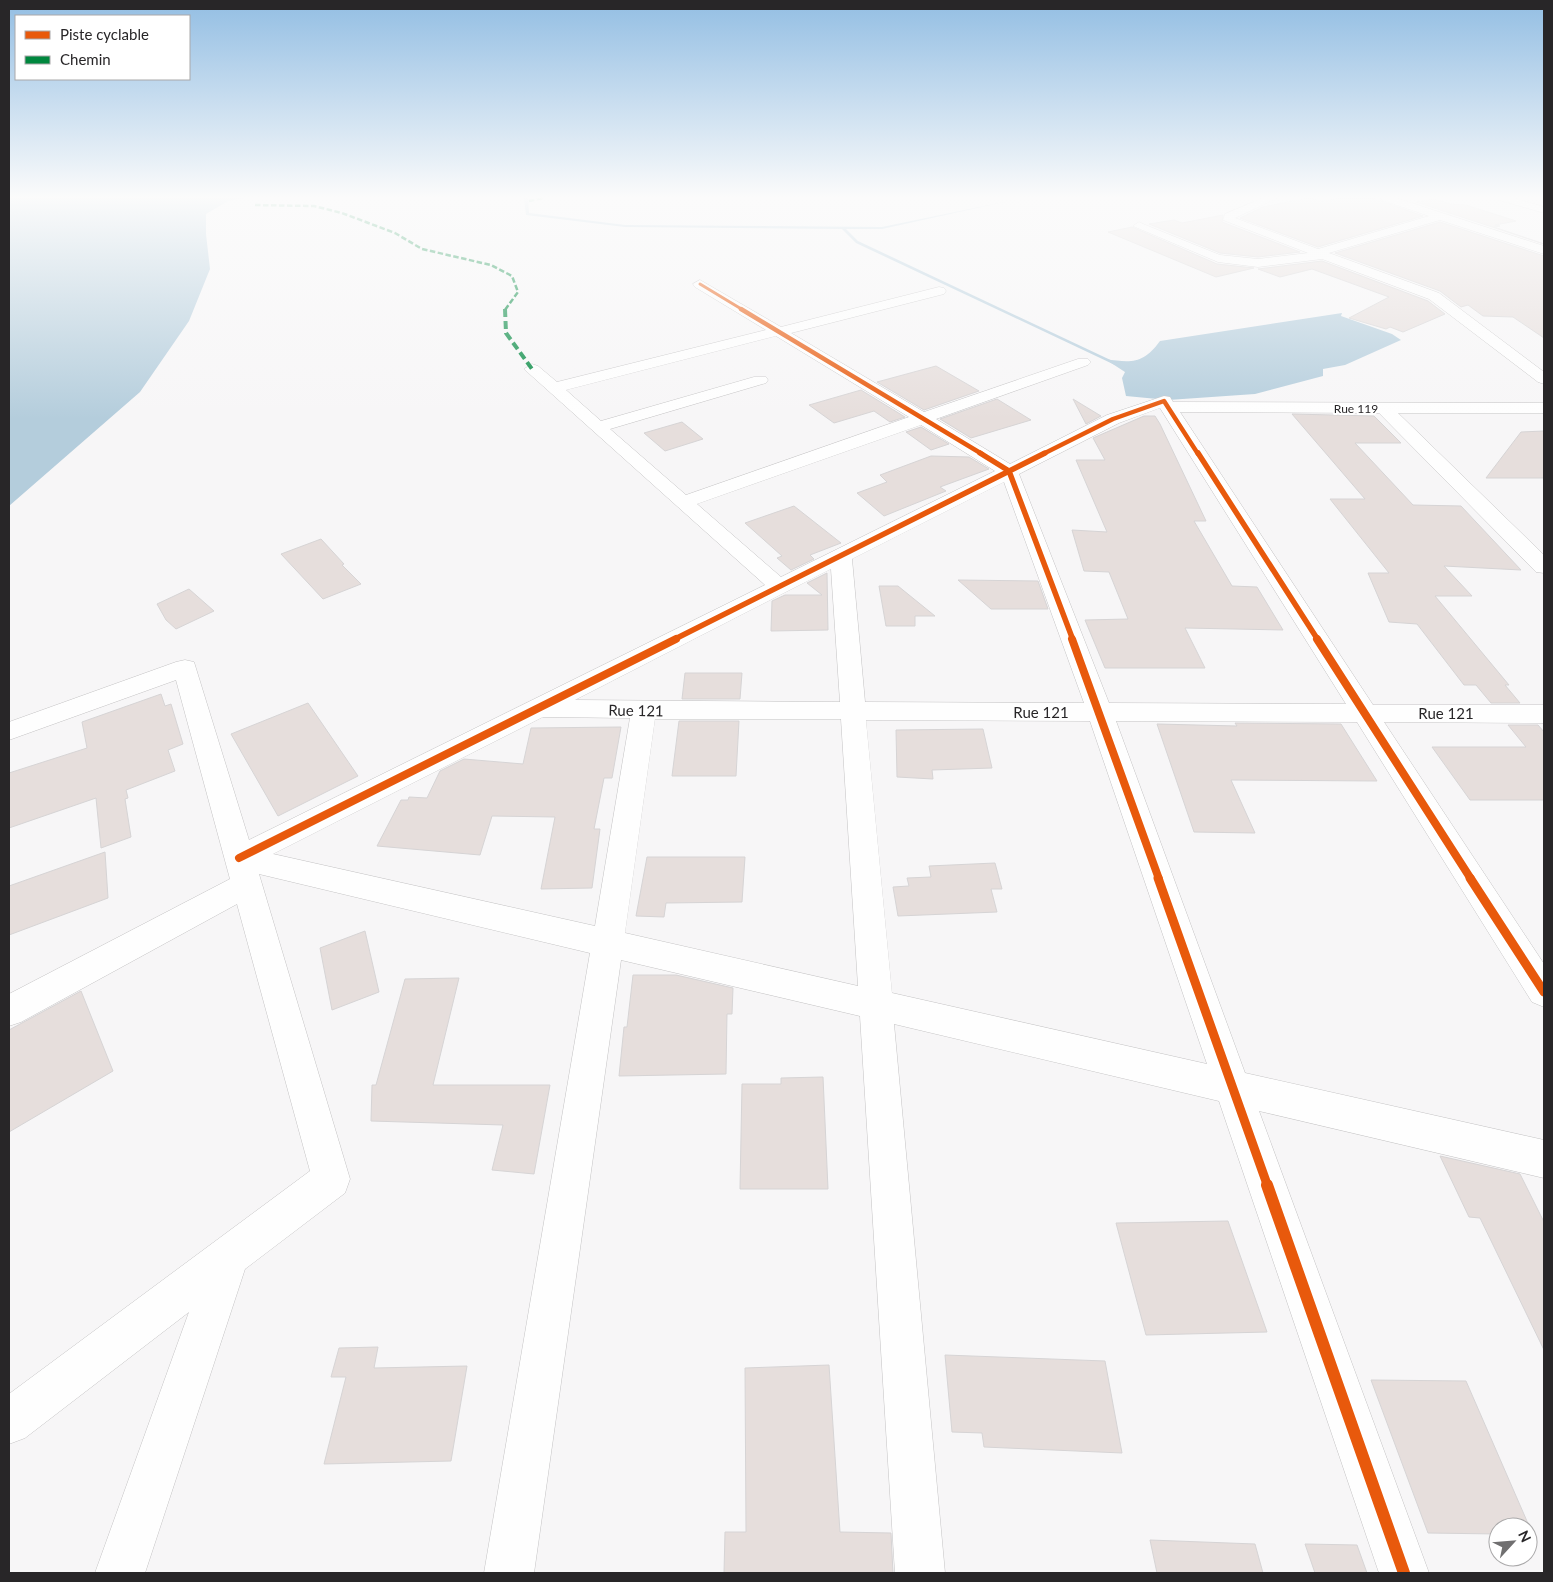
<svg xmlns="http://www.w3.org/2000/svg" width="1553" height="1582" font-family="Lato,sans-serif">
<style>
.water{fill:#b4cddc}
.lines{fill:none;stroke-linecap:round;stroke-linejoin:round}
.stream{fill:#b4cddc;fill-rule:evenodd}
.building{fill:#e6dedc;stroke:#d6d4d5}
.minor-casing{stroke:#c4c3c4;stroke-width:1}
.minor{fill:#fefefe;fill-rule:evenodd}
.quiet-far1{stroke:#00873e;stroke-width:2.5;stroke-dasharray:5.5 2.5;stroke-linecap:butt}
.quiet{stroke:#00873e;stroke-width:4;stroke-dasharray:8 4;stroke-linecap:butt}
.cycleway-far5-casing{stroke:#fff;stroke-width:4.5}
.cycleway-far4-casing{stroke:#fff;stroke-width:6}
.cycleway-far3-casing{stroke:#fff;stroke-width:8}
.cycleway-far2-casing{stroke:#fff;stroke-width:11}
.cycleway-far1-casing{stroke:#fff;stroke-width:12}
.cycleway-casing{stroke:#fff;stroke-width:15}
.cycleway-far5{stroke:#e8590c;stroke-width:3}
.cycleway-far4{stroke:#e8590c;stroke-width:4.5}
.cycleway-far3{stroke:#e8590c;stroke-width:5.5}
.cycleway-far2{stroke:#e8590c;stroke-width:8}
.cycleway-far1{stroke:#e8590c;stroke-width:9}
.cycleway{stroke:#e8590c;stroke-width:12}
.labels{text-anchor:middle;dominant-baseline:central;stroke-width:4;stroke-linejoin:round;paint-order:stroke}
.far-street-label{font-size:12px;fill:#282628;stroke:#fff}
.street-label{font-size:15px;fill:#282628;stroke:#fff}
</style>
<rect width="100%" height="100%" fill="#f7f6f7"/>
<path class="water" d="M9 198H244L228 201 206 214V234L210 269 189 321 140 392 9 506Z
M1342 313 1341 316 1392 334 1401 340 1345 365 1323 369V376L1255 394 1168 400 1126 396 1122 378 1125 372 1105 359C1132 363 1143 364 1160 341Z"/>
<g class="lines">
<path class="stream" d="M524 198H528L529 213 625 225 882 227 1023 198 882 229H846L858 241 1119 364 1115 365 856 243 842 229 625 227 526 215Z"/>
</g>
<path class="building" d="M1308 198 1322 201 1341 198H1372L1423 216 1318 247 1240 218 1263 207Z
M1434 199 1450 204 1466 205 1516 221 1495 225 1500 226 1494 227 1544 244 1416 202Z
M1223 215 1222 222 1300 252 1258 257 1220 253 1149 224 1174 220 1182 223Z
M1440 222 1544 256V338L1513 317 1483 316 1468 305 1461 307 1440 291 1335 253Z
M1132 227 1217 264 1254 268 1216 277 1108 232Z
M1322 261 1428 301 1445 314 1403 332 1390 327 1386 329 1349 318 1389 297 1312 269 1280 277 1258 269Z
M936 366 979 391 924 410 877 382Z
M861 390 905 417 890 422 874 411 834 423 809 405Z
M997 399 1031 420 971 438 940 419Z
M1073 399 1101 416 1086 424Z
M1292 414 1374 416 1401 443H1355L1413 505 1461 506 1521 570 1444 566 1472 596H1435L1509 685H1505L1520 703H1491L1476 685H1464L1417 624 1389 622 1368 573H1389L1330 499H1365Z
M1144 416H1155L1160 424 1206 521H1194L1232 586 1257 587 1283 630 1185 628 1205 668H1105L1085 620 1128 619 1109 572 1084 571 1072 530 1107 532 1076 460H1105L1093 438Z
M682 422 703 439 665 451 644 433Z
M921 427 949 444 931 450 906 432Z
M1544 431V478H1486L1521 432Z
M931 456 969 457 989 469 940 487 946 491 884 516 857 493 887 482 880 475Z
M794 506 841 543 810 555 814 559 791 570 777 558 782 556 745 523Z
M321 539 344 564 342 565 361 584 323 599 281 554Z
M827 573 828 630 771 631 772 601 785 595H822L807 583Z
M958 580 1038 581 1048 609H991Z
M879 586H898L935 616H915V626H886Z
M189 589 214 611 176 629 166 620 157 604Z
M685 673H742L740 699H682Z
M161 694 165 706 171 704 183 744 168 750 175 771 126 790 128 798 125 799 131 837 101 848 96 798 9 828V773L87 748 82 722Z
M308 703 358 776 278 816 231 734Z
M679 721H739L736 776H672Z
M1235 723 1341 724 1377 781 1231 780 1255 833 1194 832 1157 724 1237 726Z
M1508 725H1538L1544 732V800H1470L1432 747H1526Z
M621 727 612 778H604L594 829H600L592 888 541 889 555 817 492 816 480 855 377 846 401 800H408L409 797 427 798 440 771 464 759 523 764 531 728Z
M983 729 992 768 932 770 933 779 897 777 896 730Z
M105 852 108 898 9 935V886Z
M647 857H745L742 902 666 903 664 917 636 916Z
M995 863 1002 889H991L997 912 898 916 893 887 909 886 907 878 931 877 929 866Z
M365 931 379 992 332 1010 320 948Z
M633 975H676L733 988 732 1014H727L726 1074 619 1076 624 1027H627Z
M459 978 433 1085H550L534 1174 492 1170 503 1125 371 1121 372 1085H376L405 979Z
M81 991 113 1071 9 1132V1030Z
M823 1077 828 1189H740L742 1084H781V1078Z
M1440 1156 1520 1174 1544 1222V1350L1480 1218 1469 1217Z
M1228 1221 1267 1332 1146 1335 1116 1223Z
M378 1347 374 1368 467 1366 451 1461 324 1464 346 1377H331L339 1348Z
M945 1355 1105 1361 1122 1453 984 1447 982 1433 952 1432Z
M829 1365 840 1532 891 1533 893 1573H724L725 1532H746L745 1368Z
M1371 1380 1466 1381 1533 1535H1528V1527H1498V1534L1428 1533Z
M1150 1540 1255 1544 1263 1573H1157Z
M1305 1544 1357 1545 1367 1573H1315Z"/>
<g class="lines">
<g class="minor-casing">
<path id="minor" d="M1263 198H1277L1235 218 1318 249 1429 216 1382 200 1381 198H1396L1544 246V254L1440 220 1329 253 1439 293 1544 372V384L1538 382 1429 299 1322 259 1258 267 1218 262 1133 226 1139 222 1143 224 1220 255 1258 259 1308 253 1223 220 1225 214Z
M1498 198H1514L1544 207V213L1499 200Z
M700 280 781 327 939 287 944 288 946 291 944 294 791 333 924 412 1078 359H1088L1091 362 1088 365 936 419 1010 464 1107 415 1164 396 1170 397 1173 402 1544 403V413H1398L1544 555V573L1536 572 1379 413 1180 412 1373 705H1544V723L1384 722 1544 964V1007L1532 1002 1357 722 1116 721 1245 1073 1544 1140V1178L1259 1111 1429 1573H1379L1219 1101 894 1024 945 1573H895L860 1016 621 960 534 1573H484L590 953 259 874 350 1179 345 1193 245 1269 145 1573H95L189 1312 25 1438 9 1444V1394L310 1171 237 904 21 1022 9 1026V994L230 879 176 680 9 740V722L176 662 185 660 194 662 249 840 765 585 524 369 532 364 538 366 557 382 766 330 695 287 693 284ZM776 336 909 417 686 495 610 429 766 383 768 380 766 377H754L601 421 566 390ZM1160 408 1346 704 1109 703 1019 474 1119 423ZM921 425 995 471 781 577 697 504ZM1004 482 1084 703 865 702 852 559ZM831 569 840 702 575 700ZM543 717 630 718 595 926 273 854ZM655 719H841L858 986 625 933ZM866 720 1090 721 1207 1064 892 993Z"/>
</g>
<use href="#minor" class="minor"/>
<path class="quiet-far1" d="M529 201 543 198
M255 205 314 206 342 213 395 233 422 249 491 265 512 276 518 292 505 310"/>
<path class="quiet" d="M505 309 506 333 532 369"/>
<g class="cycleway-far5-casing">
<path id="cycleway-far5" d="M700 284 743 310"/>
</g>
<g class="cycleway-far4-casing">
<path id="cycleway-far4" d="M741 309 982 454
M1043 454 1113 419 1164 401 1198 454"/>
</g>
<g class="cycleway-far3-casing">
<path id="cycleway-far3" d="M980 453 1009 471 1073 640
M1198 453 1318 640
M673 640 1045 453"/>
</g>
<g class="cycleway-far2-casing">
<path id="cycleway-far2" d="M1072 639 1159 879
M1317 639 1471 879
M239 858 676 639"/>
</g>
<g class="cycleway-far1-casing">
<path id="cycleway-far1" d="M1158 878 1268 1187
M1470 878 1544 992"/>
</g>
<g class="cycleway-casing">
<path id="cycleway" d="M1267 1185 1404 1573"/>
</g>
<use href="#cycleway-far5" class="cycleway-far5"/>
<use href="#cycleway-far4" class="cycleway-far4"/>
<use href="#cycleway-far3" class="cycleway-far3"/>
<use href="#cycleway-far2" class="cycleway-far2"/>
<use href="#cycleway-far1" class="cycleway-far1"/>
<use href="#cycleway" class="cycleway"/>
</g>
<linearGradient id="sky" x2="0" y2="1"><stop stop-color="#93bee3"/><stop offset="0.47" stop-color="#fbfbfb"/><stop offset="1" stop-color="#fbfbfb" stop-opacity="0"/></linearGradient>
<rect width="1553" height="419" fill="url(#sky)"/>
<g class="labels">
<g class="far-street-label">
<text x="1356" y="408">Rue 119</text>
</g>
<g class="street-label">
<text transform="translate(636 710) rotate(1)">Rue 121</text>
<text x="1041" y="712">Rue 121</text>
<text x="1446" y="713">Rue 121</text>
</g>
</g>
<rect width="1553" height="1582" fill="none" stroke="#282628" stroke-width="20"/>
<rect x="15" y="15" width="175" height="65" fill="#ffffff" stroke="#a9a8a9"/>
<rect x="25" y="31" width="25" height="8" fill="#e8590c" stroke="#a9a8a9"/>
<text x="60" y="40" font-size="15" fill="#282628">Piste cyclable</text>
<rect x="25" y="56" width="25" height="8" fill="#00873e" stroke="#a9a8a9"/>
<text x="60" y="65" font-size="15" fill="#282628">Chemin</text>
<g transform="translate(1513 1542) rotate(64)"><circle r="24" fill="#ffffff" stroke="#a9a8a9"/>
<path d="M0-4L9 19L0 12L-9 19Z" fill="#706f70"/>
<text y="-8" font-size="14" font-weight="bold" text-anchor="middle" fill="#282628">N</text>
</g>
</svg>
